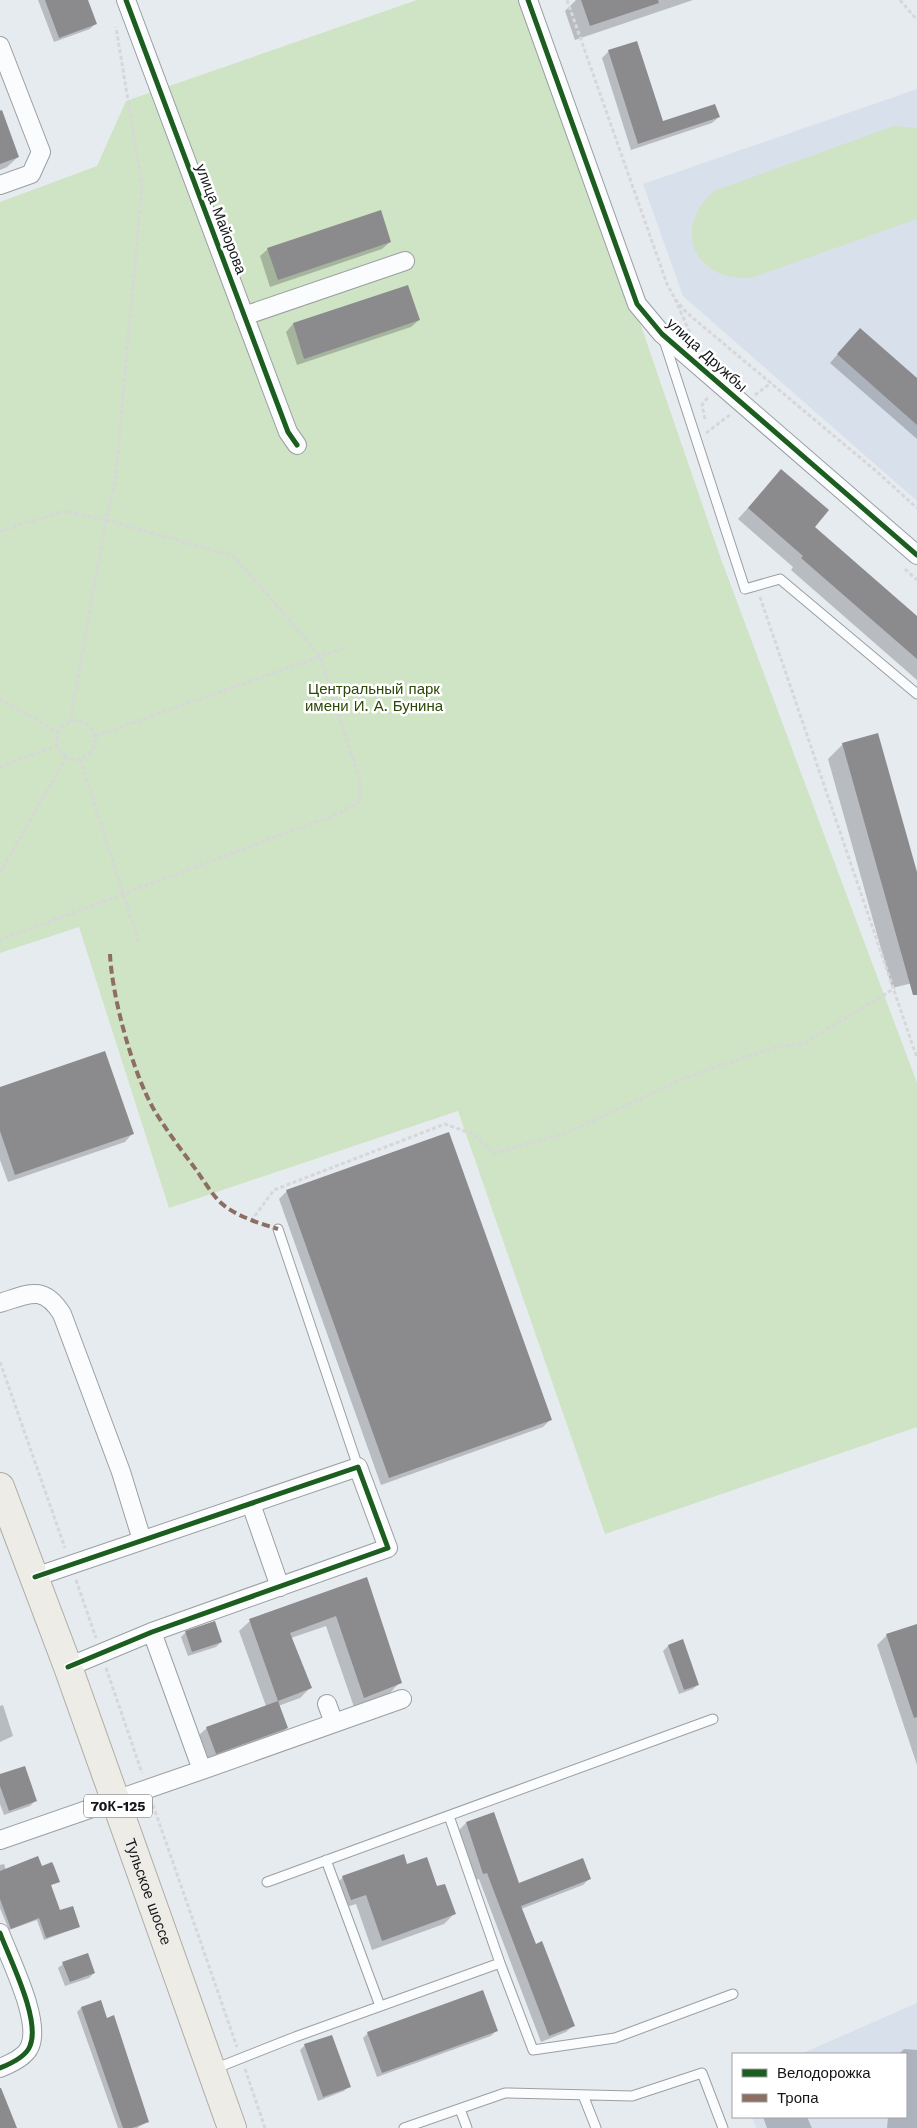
<svg xmlns="http://www.w3.org/2000/svg" width="917" height="2128" font-family="'Work Sans',sans-serif">
<style>
.built{fill:#d8e0eb}
.green{fill:#cfe3c5}
.shadow{fill:#0003}
.building{fill:#8b8b8e}
.lines{fill:none;stroke-linecap:round;stroke-linejoin:round}
.lane-casing{stroke:#9b9fa2;stroke-width:11}
.street-casing{stroke:#9b9fa2;stroke-width:20}
.primary-casing{stroke:#afada4;stroke-width:30}
.path{stroke:#d7d7d9;stroke-width:3;stroke-dasharray:4 2.5;stroke-linecap:butt}
.lane{stroke:#fbfcfd;stroke-width:9}
.street{stroke:#fbfcfd;stroke-width:18}
.primary{stroke:#eeece7;stroke-width:28}
.quiet{stroke:#8d6e63;stroke-width:4;stroke-dasharray:8 4;stroke-linecap:butt}
.cycleway-casing{stroke:#fff;stroke-width:8}
.cycleway{stroke:#1b5e20;stroke-width:5}
.labels{text-anchor:middle;dominant-baseline:central;stroke-width:5;stroke-linejoin:round;paint-order:stroke}
.shield{fill:#fff;stroke:#5a5b5d;stroke-width:1}
.shield-label{font-size:14px;font-weight:bold;fill:#131518}
.street-label{font-size:15px;fill:#131518;stroke:#fff}
.park-label{font-size:15px;fill:#2b4704;stroke:#fff}
</style>
<rect width="100%" height="100%" fill="#e6ebf0"/>
<path class="built" d="M917 89V501L683 296 643 184Z
M917 2003V2128H756L752 2117H906V2054H801Z"/>
<path class="green" d="M417 0H518L565 104 721 559 917 1083V1427L605 1534 458 1111 169 1208 79 927 0 953V202L97 166 126 101Z
M894 126 917 128V219L751 278C694 281 671 229 714 191Z"/>
<path class="shadow" d="M38 0H86L95 24 90 29 54 42Z
M576 0H693L575 40 565 11Z
M609 51 663 123 719 117 712 123 631 150 602 58Z
M0 109 18 157 7 167 0 170Z
M390 242 382 249 270 287 260 256 268 249Z
M407 286 419 320 411 327 297 365 286 332 293 324Z
M853 337 917 380V439L830 363Z
M781 471 813 527 917 618V680L791 570 793 567 738 519Z
M843 744 917 877V982L892 988 828 759Z
M0 1088 132 1134 125 1142 8 1182 0 1160Z
M287 1191 550 1420 543 1427 381 1485 279 1199Z
M366 1579 400 1682 390 1693 354 1707 326 1626 291 1638 310 1688 300 1698 278 1706 287 1728 279 1735 209 1760 199 1735 207 1728 266 1706 239 1631 250 1621Z
M917 1625V1765L877 1645 887 1635Z
M186 1632 221 1642 216 1647 188 1656 181 1637Z
M682 1641 698 1684 693 1689 679 1694 663 1651 668 1646Z
M3 1705 13 1736 0 1742V1706Z
M0 1776 35 1801 30 1806 4 1815 0 1804Z
M494 1814 518 1885 590 1878 583 1885 521 1909 535 1945 574 2025 566 2032 541 2042 479 1879 476 1880 459 1830 466 1823Z
M4 1864 6 1870 41 1867 58 1881 50 1886 59 1912 79 1927 44 1940 37 1920 9 1930 0 1908V1865Z
M406 1865 437 1888 454 1914 444 1924 372 1950 356 1904 340 1909 333 1887 343 1877Z
M63 1964 94 1973 89 1978 65 1986 58 1968Z
M100 2001 147 2122 137 2128H118L77 2012 81 2008Z
M496 2031 491 2036 377 2077 363 2038 368 2033Z
M305 2045 349 2086 344 2091 318 2101 300 2050Z
M904 2049 917 2050V2128H887L888 2117H906V2054H899Z
M763 2117H807L812 2128H767Z"/>
<path class="building" d="M45 0H88L97 24 59 38Z
M581 0H658L659 3 590 26Z
M637 41 663 121 715 104 720 117 638 144 608 50Z
M2 110 19 157 0 164V111Z
M381 210 391 242 278 280 267 248Z
M408 285 420 320 304 359 293 323Z
M860 328 917 378V425L837 354Z
M781 469 829 510 815 527 917 616V659L801 558 803 556 748 508Z
M878 733 917 872V995H913L842 743Z
M105 1051 134 1134 15 1175 0 1131V1087Z
M449 1132 552 1420 389 1478 286 1190Z
M367 1577 402 1683 364 1698 336 1616 290 1633 312 1688 278 1701 249 1619Z
M215 1621 222 1642 192 1652 185 1631Z
M917 1624V1717L914 1718 886 1634Z
M683 1639 699 1685 684 1690 668 1645Z
M278 1701 288 1728 216 1754 206 1727Z
M25 1766 37 1801 9 1811 0 1786V1774Z
M494 1812 519 1883 583 1858 591 1879 521 1906 536 1944 542 1941 575 2026 549 2036 487 1873 483 1874 466 1822Z
M404 1854 407 1864 427 1857 437 1886 445 1884 456 1914 382 1941 366 1895 351 1900 342 1876Z
M38 1856 42 1866 52 1862 54 1866 60 1882 51 1885 60 1910 73 1906 80 1927 46 1938 39 1918 11 1929 0 1899V1871Z
M88 1953 95 1973 70 1982 62 1962Z
M483 1990 498 2031 382 2073 367 2032Z
M101 2000 107 2018 114 2015 149 2122 132 2128H123L81 2007Z
M332 2035 351 2087 323 2097 304 2044Z
M0 2088H1L17 2128H0Z"/>
<g class="lines">
<g class="lane-casing">
<path id="lane" d="M664 340 745 589 780 579 917 694
M278 1229 358 1467
M449 1816 500 1963 533 2050 615 2038 733 1994
M326 1860 380 2006
M267 1882 713 1719
M214 2069 295 2037 500 1963
M583 2095 596 2128
M460 2109 467 2128
M404 2128 505 2093 632 2096 702 2073 723 2128"/>
</g>
<g class="street-casing">
<path id="street" d="M126 0 274 395 288 432 297 445
M528 0 637 304 662 334 917 555
M0 46 41 152 31 174 0 185
M244 316 405 261
M0 1303C29 1294 43 1284 62 1314L121 1472 142 1540
M251 1504 280 1587
M35 1577 358 1467 388 1548 152 1632 68 1667
M327 1704 334 1723
M202 1770 402 1699
M0 1840 202 1770 152 1632
M0 1933C10 1960 41 2020 30 2046 26 2057 10 2064 0 2068"/>
</g>
<g class="primary-casing">
<g id="primary">
<path id="s1" d="M0 1487 68 1667 232 2128"/>
</g>
</g>
<path class="path" d="M567 0 667 284 675 299 687 313 876 471 917 508
M900 0 917 20
M675 299 691 335
M755 395 771 383
M705 419 702 405 709 396
M706 433 731 414
M0 531 65 511 106 520 234 556 320 656 360 781V801L340 813 0 940
M905 569 917 580
M760 597 917 1058
M0 699 58 732
M57 740a19 19 0 1 1 38 0a19 19 0 1 1-38 0Z
M70 722 106 520 115 484 142 186 116 27
M95 736 347 647
M80 759 140 946
M0 767 58 745
M0 873 67 756
M251 1221 274 1190 445 1124 473 1134 494 1153 564 1134 690 1076 776 1047 805 1043 895 988
M0 1362 65 1548
M76 1580 96 1638
M106 1668 142 1773
M153 1805 237 2047
M245 2069 265 2128"/>
<use href="#lane" class="lane"/>
<use href="#street" class="street"/>
<use href="#primary" class="primary"/>
<path class="quiet" d="M110 954C112 997 132 1070 153 1108 166 1130 182 1151 197 1171 204 1181 211 1193 220 1202 235 1216 259 1223 278 1229"/>
<g class="cycleway-casing">
<path id="cycleway" d="M126 0 274 395 288 432 297 445
M528 0 637 304 662 334 917 555
M35 1577 358 1467 388 1548 152 1632 68 1667
M0 1933C10 1960 41 2020 30 2046 26 2057 10 2064 0 2068"/>
</g>
<use href="#cycleway" class="cycleway"/>
</g>
<g class="labels">
<rect class="shield" x="84" y="1794.5" width="68" height="23" rx="4"/>
<g class="shield-label">
<text x="118" y="1806">70К-125</text>
</g>
<g class="street-label">
<text transform="translate(221 219) rotate(69)">улица Майорова</text>
<text transform="translate(707 355) rotate(42)">улица Дружбы</text>
<text stroke="none"><textPath href="#s1" startOffset="431">Тульское шоссе</textPath></text>
</g>
<g class="park-label">
<text x="374" y="689">Центральный парк<tspan x="374" dy="17">имени И. А. Бунина</tspan></text>
</g>
</g>
<rect x="732" y="2053" width="175" height="65" fill="#ffffff" stroke="#a1a1a3"/>
<rect x="742" y="2069" width="25" height="8" fill="#1b5e20" stroke="#a1a1a3"/>
<text x="777" y="2078" font-size="15" fill="#131518">Велодорожка</text>
<rect x="742" y="2094" width="25" height="8" fill="#8d6e63" stroke="#a1a1a3"/>
<text x="777" y="2103" font-size="15" fill="#131518">Тропа</text>
</svg>
